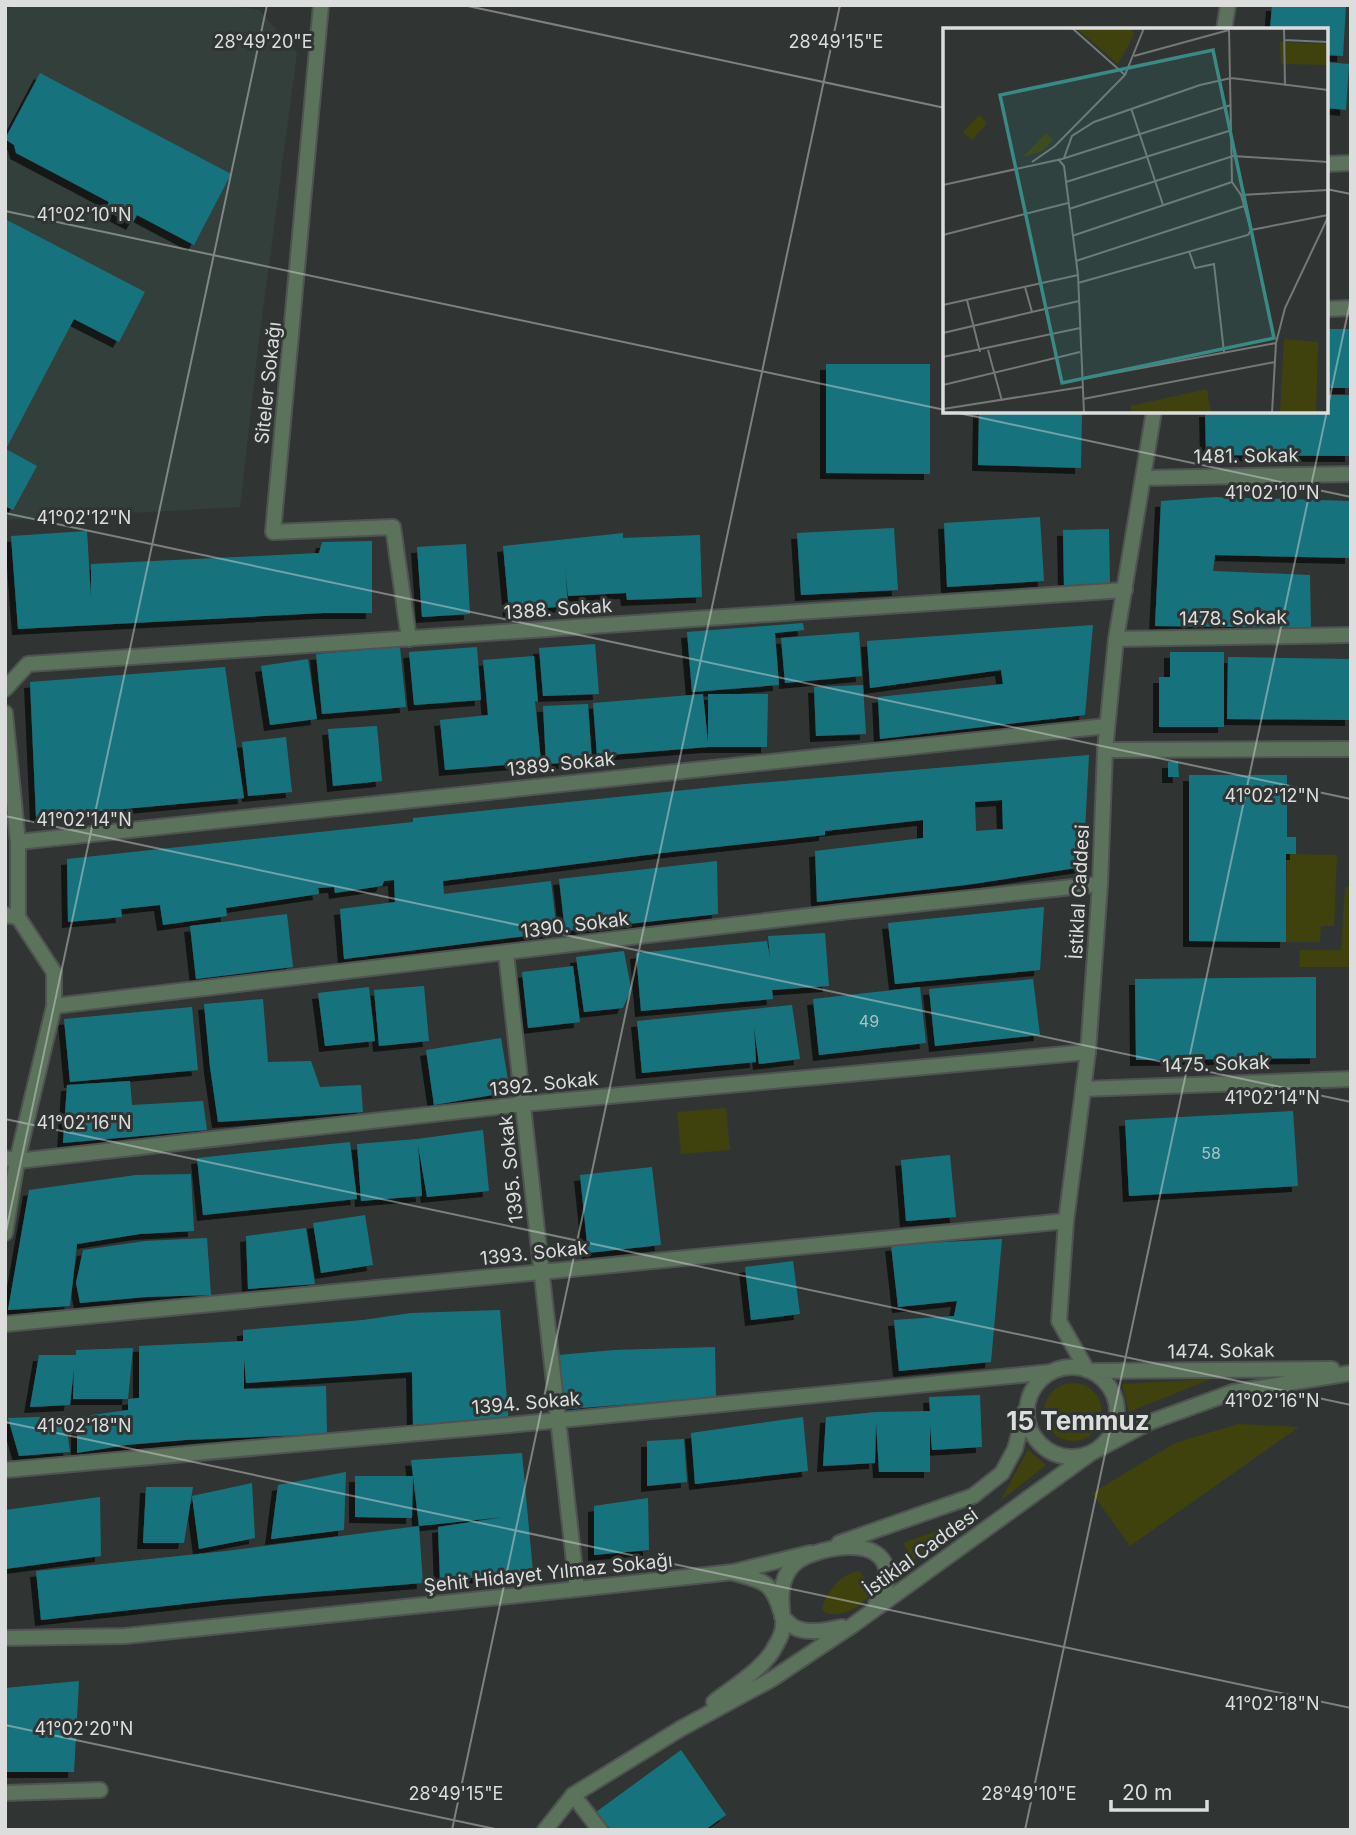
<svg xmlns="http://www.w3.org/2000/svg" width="1356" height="1835" font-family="Inter,sans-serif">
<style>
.built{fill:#333f3b}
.green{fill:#3f420d}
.building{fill:#19737d;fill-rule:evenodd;filter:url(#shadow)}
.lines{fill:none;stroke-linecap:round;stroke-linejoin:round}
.service-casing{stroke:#4f5352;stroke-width:18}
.minor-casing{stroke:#4f5352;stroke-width:18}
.tertiary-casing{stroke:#4f5352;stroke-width:18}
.service{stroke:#5b725b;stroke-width:14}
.minor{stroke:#5b725b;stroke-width:14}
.tertiary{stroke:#5b725b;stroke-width:14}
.ticks{fill:none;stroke:#dbdedd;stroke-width:2;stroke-opacity:0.45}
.labels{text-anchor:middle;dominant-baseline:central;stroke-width:6;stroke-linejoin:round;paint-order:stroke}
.number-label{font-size:16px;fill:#aac3c5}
.street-label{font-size:19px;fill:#dbdedd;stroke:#303533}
.district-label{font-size:26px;font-weight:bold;fill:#dbdedd;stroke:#303533}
.inset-road{fill:none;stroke:#747977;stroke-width:2}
.view{fill:#388b84;fill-opacity:0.15;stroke:#388b84;stroke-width:3.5}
.inset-edge{fill:none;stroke:#dbdedd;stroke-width:3.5}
.ticks-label{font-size:18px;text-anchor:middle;fill:#dbdedd;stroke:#303533;stroke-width:6;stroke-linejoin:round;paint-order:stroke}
</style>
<defs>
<filter id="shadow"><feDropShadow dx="-6" dy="6" stdDeviation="0" flood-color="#0009"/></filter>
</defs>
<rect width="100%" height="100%" fill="#303533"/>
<path class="built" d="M15 5H220L259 10 297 53 259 340 240 507 5 520V10Z"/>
<path class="green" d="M1287 854 1337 855 1334 926H1321L1320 942H1286Z
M1345 887H1351V967H1299L1300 950H1341Z
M726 1108 730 1150 681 1154 677 1112Z
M1211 1379 1129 1412 1122 1384Z
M1044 1412a29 29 0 1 1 58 0a29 29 0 1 1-58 0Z
M1238 1424 1299 1427 1130 1546 1092 1493 1175 1443Z
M1028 1450 1046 1465 1000 1501Z
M960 1523 914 1560 903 1543Z
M859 1571 870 1585 871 1594C857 1608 846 1617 825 1613L822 1608C827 1592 841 1573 859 1571Z"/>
<path class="building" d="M1272 5H1346L1343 56 1326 55V30H1270Z
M1326 62 1349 64 1346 110 1326 108Z
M40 73 231 174 194 245 137 215 132 224 105 210 109 202 16 153 14 145 5 139Z
M5 219 145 292 119 342 74 319 6 449 37 466 13 510 5 506Z
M1326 329H1351V388H1326Z
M826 364H930V474L826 473Z
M1326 395H1351V456L1206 455 1205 411H1326Z
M979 411H1082L1081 468 978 465Z
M1215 497 1351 501V558L1215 555 1213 571 1310 575 1311 628 1155 626 1161 501Z
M1040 517 1044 581 947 587 944 523Z
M894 528 898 590 801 595 797 533Z
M1109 529 1110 584 1064 586 1063 530Z
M87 531 91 598V564L319 553 322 542 372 541V613H323L18 629 11 536Z
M623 533V538L700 535 702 597 627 600 626 593 568 596 565 568 568 606 509 611 503 546Z
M466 544 470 614 422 617 417 547Z
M803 623 804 630 775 633 779 685 692 692 687 632Z
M1093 625 1085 715 880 739 878 697 1003 684 1001 670 870 688 867 641Z
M859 632 862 676 785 683 781 638Z
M595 644 599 694 543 696 539 648Z
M400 647 406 707 322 714 316 654Z
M477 647 481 700 414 705 409 652Z
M1170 652H1224V727H1159V677H1170Z
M534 656 538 702 535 701 541 762 445 770 440 720 488 715 483 660Z
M1228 657 1351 659V720L1227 719Z
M308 659 317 719 270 725 261 666Z
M225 667 244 798 36 817 30 682Z
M863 685 866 734 816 736 814 687Z
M703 694 708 743V694H768L767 747H708L597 756 593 703Z
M588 704 592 761 546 764 543 706Z
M377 726 382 781 333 786 328 729Z
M286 737 292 792 248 796 242 742Z
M1089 755 1083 867 966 885 817 902 815 851 923 838V820L825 831V835L662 853 443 881 444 894 551 881 557 932 400 952 344 959 340 909 395 902 394 880 384 881 382 886 335 893 334 887 318 888 319 894 226 908 227 916 163 925 160 905 121 909 122 917 68 922 67 859 413 822V818L734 785ZM1002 800 1003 829 976 831 975 802Z
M1168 762H1178L1179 777H1168Z
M1189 775H1287V837H1296V854H1286V942L1189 941Z
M717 861 718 914 565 931 559 879Z
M1044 907 1040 970 895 984 888 923Z
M287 914 293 967 196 979 190 926Z
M825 933 829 986 772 990 773 999 641 1011 636 953 767 941 770 958 768 936Z
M624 951 631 989 623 1008 584 1012 576 957Z
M573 966 580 1022 528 1028 522 972Z
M1316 977V1058L1136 1060 1135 979Z
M1033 979 1040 1035 935 1046 929 989Z
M424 986 429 1041 379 1046 374 990Z
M369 987 375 1041 325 1046 318 993Z
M920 987 926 1043 819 1055 813 999Z
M263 999 268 1062 311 1061 320 1087 361 1085 363 1112 218 1122 210 1067 204 1004Z
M792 1005 800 1059 759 1064 754 1027 756 1062 642 1073 637 1021Z
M192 1007 198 1070 70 1082 64 1019Z
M501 1038 510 1092 434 1105 426 1050Z
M130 1081 132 1105 203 1101 207 1130 63 1143 67 1085Z
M1293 1111 1298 1186 1129 1196 1125 1120Z
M483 1130 489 1191 427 1197 418 1145 422 1196 361 1201 357 1144 417 1139Z
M350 1142 357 1199 203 1215 197 1158Z
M950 1155 956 1217 906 1221 901 1160Z
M652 1167 661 1245 588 1253 580 1175Z
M191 1174 194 1231 140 1234 77 1244 70 1306 8 1310 29 1190 136 1175Z
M365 1215 373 1265 321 1273 313 1223Z
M306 1228 315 1284 248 1289 246 1236Z
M207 1238 211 1295 146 1297 80 1303 76 1283 83 1250 145 1241Z
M1002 1239 991 1362 899 1371 894 1320 954 1316 957 1301 898 1307 891 1245Z
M793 1261 800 1314 751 1320 745 1267Z
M500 1310 509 1425H413L412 1372 246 1383 244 1357V1389L326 1386 327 1434 185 1440 126 1445 77 1453V1417L128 1410V1399L139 1398V1346L243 1341V1330L363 1320 411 1313Z
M715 1347 716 1397 557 1410 558 1355 614 1350Z
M133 1348 128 1399H73L74 1368 70 1405 30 1407 39 1355H76V1350Z
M980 1395 982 1447 932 1450 930 1425V1472H879L876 1422 875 1463 823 1466 826 1417 876 1412 930 1411 929 1397Z
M65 1416 70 1452 19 1456 8 1418Z
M803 1417 808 1471 695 1484 691 1433Z
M684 1439 687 1482 647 1486V1441Z
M522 1453 533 1572 440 1581 438 1527 504 1517 419 1526 413 1476 412 1518 355 1517V1476H413L411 1460Z
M346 1472 344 1530 271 1539 278 1485Z
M252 1483 255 1538 199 1549 192 1496Z
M146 1487H193L184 1543H143Z
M100 1497 101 1556 5 1569V1510Z
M648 1498 649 1550 594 1555V1506Z
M419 1526 423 1583 228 1599 41 1620 36 1571 226 1551Z
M79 1681 74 1772H5V1688Z
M681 1750 726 1815 705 1830H611L596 1812Z"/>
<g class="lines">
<g class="service-casing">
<path id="service" d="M1105 750 1351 749
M5 1793 100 1790"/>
</g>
<g class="minor-casing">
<path id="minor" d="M321 5 273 532 393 527 409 639
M1326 164 1351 163
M1326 309 1351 308
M1143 478 1351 474
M1116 639 1351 635
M5 689 28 664 1125 590
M5 713 18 842V917L5 915
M18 842 1107 726
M506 953 577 1589
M54 1006 841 912 1100 884
M1083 1089 1351 1079
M5 1158 17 1161 523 1104 1088 1052
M5 1233 17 1161 54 1006V972L18 917
M5 1324 1066 1221
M5 1470 509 1425 1051 1372
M734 1573C763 1581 772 1581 781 1612
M5 1638 125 1636 577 1589 733 1572 810 1553
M573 1795 600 1830"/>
</g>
<g class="tertiary-casing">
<path id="tertiary" d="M1224 30 1228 5
M1027 1412a45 45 0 1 1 90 0a45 45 0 1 1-90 0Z
M1087 1370 1059 1321 1066 1221 1088 1052 1100 884 1105 750 1116 639 1154 411
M1093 1371 1332 1369
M839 1543 973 1496 1002 1473 1015 1449 1025 1411
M782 1617C786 1620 791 1626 796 1628 810 1634 828 1630 842 1627
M714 1702C734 1686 765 1668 776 1645 779 1640 783 1631 783 1625 784 1620 782 1614 782 1609 780 1591 783 1572 798 1561 821 1546 886 1534 887 1575 887 1586 883 1596 876 1604
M545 1830 573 1795 680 1729 772 1679 853 1625 1091 1453 1150 1422 1233 1392 1351 1373"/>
</g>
<use href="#service" class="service"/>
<use href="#minor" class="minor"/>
<use href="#tertiary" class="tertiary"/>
</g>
<path class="ticks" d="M463 5 945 108M1326 189 1351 194M5 211 945 410M949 411 1351 497M5 513 1351 799M5 816 1351 1102M5 1119 1351 1405M5 1236 267 5M5 1422 1351 1708M5 1725 500 1830M452 1830 840 5M1025 1830 1351 298"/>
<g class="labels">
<g class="number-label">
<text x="869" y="1021">49</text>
<text x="1211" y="1153">58</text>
</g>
<g class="street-label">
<text transform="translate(268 383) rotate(-84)">Siteler Sokağı</text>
<text transform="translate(1246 456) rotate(-1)">1481. Sokak</text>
<text transform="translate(558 609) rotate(-4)">1388. Sokak</text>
<text transform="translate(1233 618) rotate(-1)">1478. Sokak</text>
<text transform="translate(561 764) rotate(-6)">1389. Sokak</text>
<text transform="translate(1079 892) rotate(-87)">İstiklal Caddesi</text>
<text transform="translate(575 925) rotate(-7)">1390. Sokak</text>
<text transform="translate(1216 1064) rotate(-2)">1475. Sokak</text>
<text transform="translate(544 1084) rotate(-6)">1392. Sokak</text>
<text transform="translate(511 1169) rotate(-96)">1395. Sokak</text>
<text transform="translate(534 1253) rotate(-6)">1393. Sokak</text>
<text transform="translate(1221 1351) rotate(-1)">1474. Sokak</text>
<text transform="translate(526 1403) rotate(-5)">1394. Sokak</text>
<text transform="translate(921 1552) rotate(-36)">İstiklal Caddesi</text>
<text transform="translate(548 1573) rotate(-6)">Şehit Hidayet Yılmaz Sokağı</text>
</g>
<g class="district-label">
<text x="1078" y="1420">15 Temmuz</text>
</g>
</g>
<g transform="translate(943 28)">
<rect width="385" height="385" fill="#303533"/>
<path d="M133 0H189L191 7 175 36ZM337 14 385 16V37L338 36ZM36 87 44 95 29 112 20 104ZM103 105 110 112 99 123 80 129ZM341 311 375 314 373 385H337ZM264 361 268 385H189L187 378Z" fill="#3f420d"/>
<path class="inset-road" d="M129 0 182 47M286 0 289 154 298 167M341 0 342 58M341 12 385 14M191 28 286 2M188 80 220 177M121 130 129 108 151 94 257 57 288 50 385 62M115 131 121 138 135 247 141 385M89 134 112 118 182 47 201 0M123 154 289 102M0 157 119 131 288 77M126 181 290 128 385 134M308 202 298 167 385 162M0 207 125 175M129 208 289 154M246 223 252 240 271 236 281 324M133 233 301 178M135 255 305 207 308 202 385 187M82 259 89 284M24 272 37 324M0 277 135 247M0 305 136 273M45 322 59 373M0 329 137 300M139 351 333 315M0 357 137 324M140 371 332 334M0 381 139 359M329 385 333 315 342 280 385 189"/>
<path class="view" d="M270 22 331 310 119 355 57 67Z"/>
<rect width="385" height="385" class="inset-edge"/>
</g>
<g class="ticks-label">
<text x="263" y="48">28°49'20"E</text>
<text x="836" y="48">28°49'15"E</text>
<text x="84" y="221">41°02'10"N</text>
<text x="1272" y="499">41°02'10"N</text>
<text x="84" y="524">41°02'12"N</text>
<text x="1272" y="802">41°02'12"N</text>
<text x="84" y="826">41°02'14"N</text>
<text x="1272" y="1104">41°02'14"N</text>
<text x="84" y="1129">41°02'16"N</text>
<text x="1272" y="1407">41°02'16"N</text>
<text x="84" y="1432">41°02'18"N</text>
<text x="1272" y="1710">41°02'18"N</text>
<text x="84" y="1735">41°02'20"N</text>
<text x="456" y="1800">28°49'15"E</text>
<text x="1029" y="1800">28°49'10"E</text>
</g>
<rect width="1356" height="1835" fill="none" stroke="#dbdedd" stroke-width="14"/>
<path d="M1111 1800v10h96v-10" fill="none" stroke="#dbdedd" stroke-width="3.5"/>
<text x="1122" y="1800" font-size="21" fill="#dbdedd" stroke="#303533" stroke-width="5" paint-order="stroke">20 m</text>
</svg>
